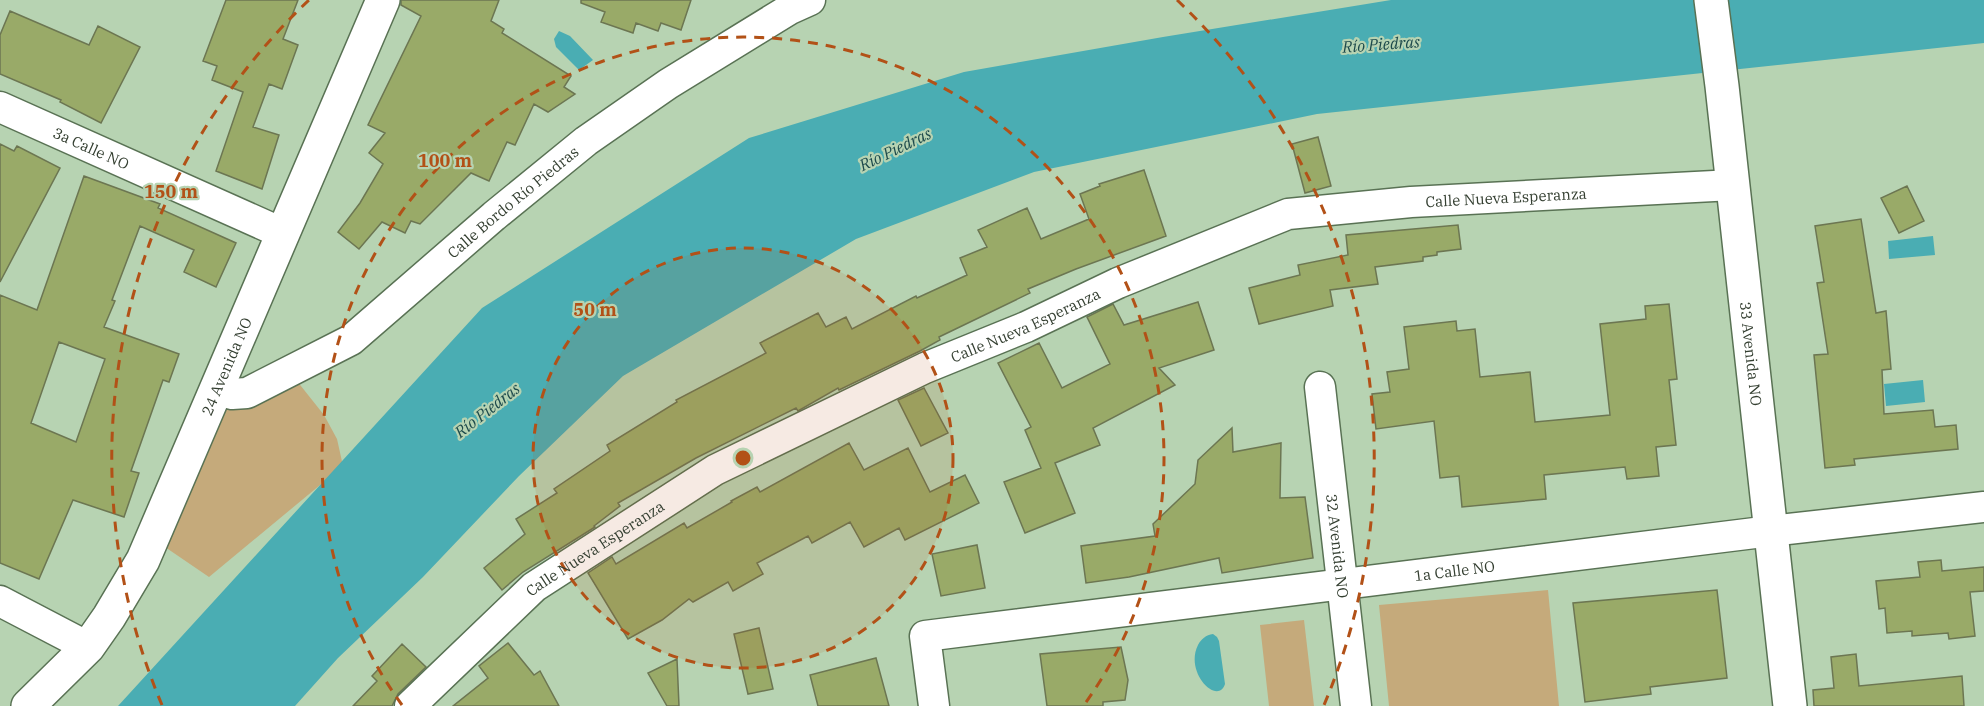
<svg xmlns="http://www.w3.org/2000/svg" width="1984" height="706" font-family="'IBM Plex Serif',serif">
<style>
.green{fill:#c5aa7b}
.water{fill:#4aadb3}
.building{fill:#99aa68;stroke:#6c7652;stroke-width:1.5;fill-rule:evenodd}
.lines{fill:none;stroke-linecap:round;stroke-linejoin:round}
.minor-casing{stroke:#597254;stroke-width:33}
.tertiary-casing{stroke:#597254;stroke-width:36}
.minor{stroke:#fff;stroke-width:30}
.tertiary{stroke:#fff;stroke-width:33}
.ring{fill:none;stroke:#b25117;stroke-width:3;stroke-dasharray:10 8}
.labels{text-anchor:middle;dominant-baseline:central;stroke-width:4.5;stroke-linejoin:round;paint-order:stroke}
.street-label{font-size:15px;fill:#343f31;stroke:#b7d3b2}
.water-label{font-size:16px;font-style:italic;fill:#1c494b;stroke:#b7d3b2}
.centre{fill:#b25117;stroke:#b7d3b2;stroke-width:3}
.ring-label{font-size:18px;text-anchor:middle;font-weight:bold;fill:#b25117;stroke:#b7d3b2;stroke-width:4.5;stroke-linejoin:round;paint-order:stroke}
</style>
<rect width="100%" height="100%" fill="#b7d3b2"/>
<path class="green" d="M293 376 324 415 337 439 343 466 209 577 165 547 230 402Z
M1548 590 1559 706H1389L1379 605Z
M1304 620 1314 706H1269L1260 625Z"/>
<path class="water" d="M1391 0H1984V43L1317 114 1034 172 856 239 623 376 519 476 423 577 338 658 295 706H118L482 308 749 138 964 72 1163 37Z
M559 31 570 36 593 60 579 70 556 47 554 39Z
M1933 236 1935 255 1889 259 1888 241Z
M1923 380 1925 402 1886 406 1884 384Z
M1213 634 1217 637 1219 641 1225 684C1218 706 1184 673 1198 645 1201 639 1206 635 1213 634Z"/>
<path class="building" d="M226 0H298L283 39 298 45 282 89 269 84 253 127 279 135 262 189 216 171 243 92 212 80 217 66 203 61Z
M401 0H499L491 21 504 29 502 33 571 76 564 87 575 94 548 112 534 104 515 145 507 142 489 181 471 173 420 224 411 221 405 233 382 222 359 249 338 232 360 203 383 164 369 153 385 133 368 125 421 16 401 5Z
M581 0H691L681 30 661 23 658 31 636 23 633 33 601 22 605 12 581 3Z
M10 11 89 45 98 26 140 47 101 123 60 102 61 100 0 74V35Z
M1318 137 1331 186 1305 193 1292 144Z
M0 144 14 151 17 146 60 168 0 282Z
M1144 170 1166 236 1076 269 1028 289 1030 293 939 337 940 340 920 351 839 390 838 388 798 411 796 408 696 458 618 503 620 506 594 526 595 527 523 572 502 590 484 568 525 534 516 519 557 493 554 489 610 451 607 445 677 402 676 400 766 353 760 343 818 313 826 327 846 317 852 329 916 296 917 298 967 275 960 258 987 247 978 230 1027 208 1041 239 1089 219 1080 194 1100 186 1099 184Z
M84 176 160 204 158 208 236 243 216 287 184 272 194 250 140 226 112 300 115 301 104 327 179 354 169 382 163 380 131 471 139 473 124 517 73 500 39 579 0 563V295L37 310ZM59 342 105 359 76 442 31 423Z
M1907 186 1924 221 1899 233 1881 198Z
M1861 219 1876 313 1886 311 1891 369 1882 370 1884 414 1933 410 1935 427 1956 425 1958 449 1854 459 1855 465 1825 468 1814 355 1828 354 1817 283 1824 282 1815 226Z
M1458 225 1461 249 1437 252V255L1423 257V261L1375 267 1378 284 1330 290 1333 306 1259 324 1249 288 1300 275 1298 265 1348 255 1346 235Z
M1198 302 1214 350 1159 368 1175 385 1093 428 1100 445 1055 463 1075 513 1025 533 1004 482 1041 468 1025 430 1031 427 998 363 1039 343 1062 388 1110 364 1087 317 1113 304 1124 325Z
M1669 304 1677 379 1669 380 1676 445 1656 447 1659 476 1627 479 1625 467 1544 475 1546 499 1462 507 1459 476 1440 478 1434 421 1376 429 1372 394 1390 392 1387 372 1409 369 1404 327 1456 321 1457 331 1475 329 1480 377 1530 372 1535 422 1610 415 1600 324 1646 319 1645 306Z
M924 388 948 433 921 446 898 400Z
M1232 428 1233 452 1281 443 1280 498 1305 497 1313 558 1222 573 1219 558 1129 577 1086 583 1081 546 1155 536 1153 524 1195 484 1198 460Z
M849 443 864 470 908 448 930 492 965 475 979 503 905 540 899 528 864 547 850 522 812 543 808 536 757 563 763 574 733 591 728 582 693 602 689 599 662 620 628 639 588 573 612 557 616 564 684 523 687 528 732 502 731 501 757 487 760 492Z
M977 545 985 588 941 596 932 554Z
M1941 560 1942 571 1984 567V591L1970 592 1975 636 1949 639 1948 633 1912 636V631L1887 633 1885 608 1879 609 1876 581 1920 577 1918 562Z
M1717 590 1727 678 1650 687 1651 694 1585 702 1573 603Z
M759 628 773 689 748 694 734 634Z
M508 643 534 675 540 671 559 706H453L488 678 479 666Z
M402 644 426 667 398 694 392 706H353L377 681 372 676Z
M1121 647 1128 680 1125 700 1103 702V706H1047L1040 654Z
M1856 654 1859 686 1962 676 1964 706H1814L1813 690 1834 688 1831 657Z
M876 658 889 706H818L810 675Z
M677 659 679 706H667L648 673Z"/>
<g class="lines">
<g class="minor-casing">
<g id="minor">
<path id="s1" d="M0 107 282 233"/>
<path id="s2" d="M1320 387 1356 706"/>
<path id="s3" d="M217 390 232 394 247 393 351 340 494 216 586 141 668 84 790 9 810 0"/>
<path d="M0 601 88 647"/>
<path id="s4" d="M410 706 534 587 715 470 925 368 1026 327 1118 283 1288 214 1411 202 1733 185"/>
<path id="s5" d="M934 706 925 636 1771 531 1984 507"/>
</g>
</g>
<g class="tertiary-casing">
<g id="tertiary">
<path id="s6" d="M1711 0 1722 86 1790 706"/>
<path id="s7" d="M28 706 88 647 109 617 143 560 383 0"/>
</g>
</g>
<use href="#minor" class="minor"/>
<use href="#tertiary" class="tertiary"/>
</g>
<circle cx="743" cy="458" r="210" fill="#b25117" fill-opacity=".12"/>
<g class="ring">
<circle cx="743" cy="458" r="210"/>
<path d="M402 705A421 421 0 1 1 1084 705"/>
<path d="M162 705A631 631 0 0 1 309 0M1177 0A631 631 0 0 1 1324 705"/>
</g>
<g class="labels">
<g class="street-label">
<text stroke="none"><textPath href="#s1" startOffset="100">3a Calle NO</textPath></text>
<text stroke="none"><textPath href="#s4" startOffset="1234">Calle Nueva Esperanza</textPath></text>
<text stroke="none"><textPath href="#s3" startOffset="360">Calle Bordo Río Piedras</textPath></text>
<text stroke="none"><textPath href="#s4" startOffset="730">Calle Nueva Esperanza</textPath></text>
<text stroke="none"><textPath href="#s6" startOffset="356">33 Avenida NO</textPath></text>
<text stroke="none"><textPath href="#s7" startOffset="398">24 Avenida NO</textPath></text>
<text stroke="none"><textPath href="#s2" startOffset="160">32 Avenida NO</textPath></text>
<text stroke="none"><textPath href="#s4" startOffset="244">Calle Nueva Esperanza</textPath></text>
<text stroke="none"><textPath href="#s5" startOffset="604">1a Calle NO</textPath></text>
</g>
<g class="water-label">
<text transform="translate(1381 44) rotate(-4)">Río Piedras</text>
<text transform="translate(895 149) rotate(-26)">Río Piedras</text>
<text transform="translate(487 410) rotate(-38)">Río Piedras</text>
</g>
</g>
<circle cx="743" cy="458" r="9" class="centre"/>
<g class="ring-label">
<text x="445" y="167">100 m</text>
<text x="171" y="198">150 m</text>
<text x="595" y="316">50 m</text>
</g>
</svg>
